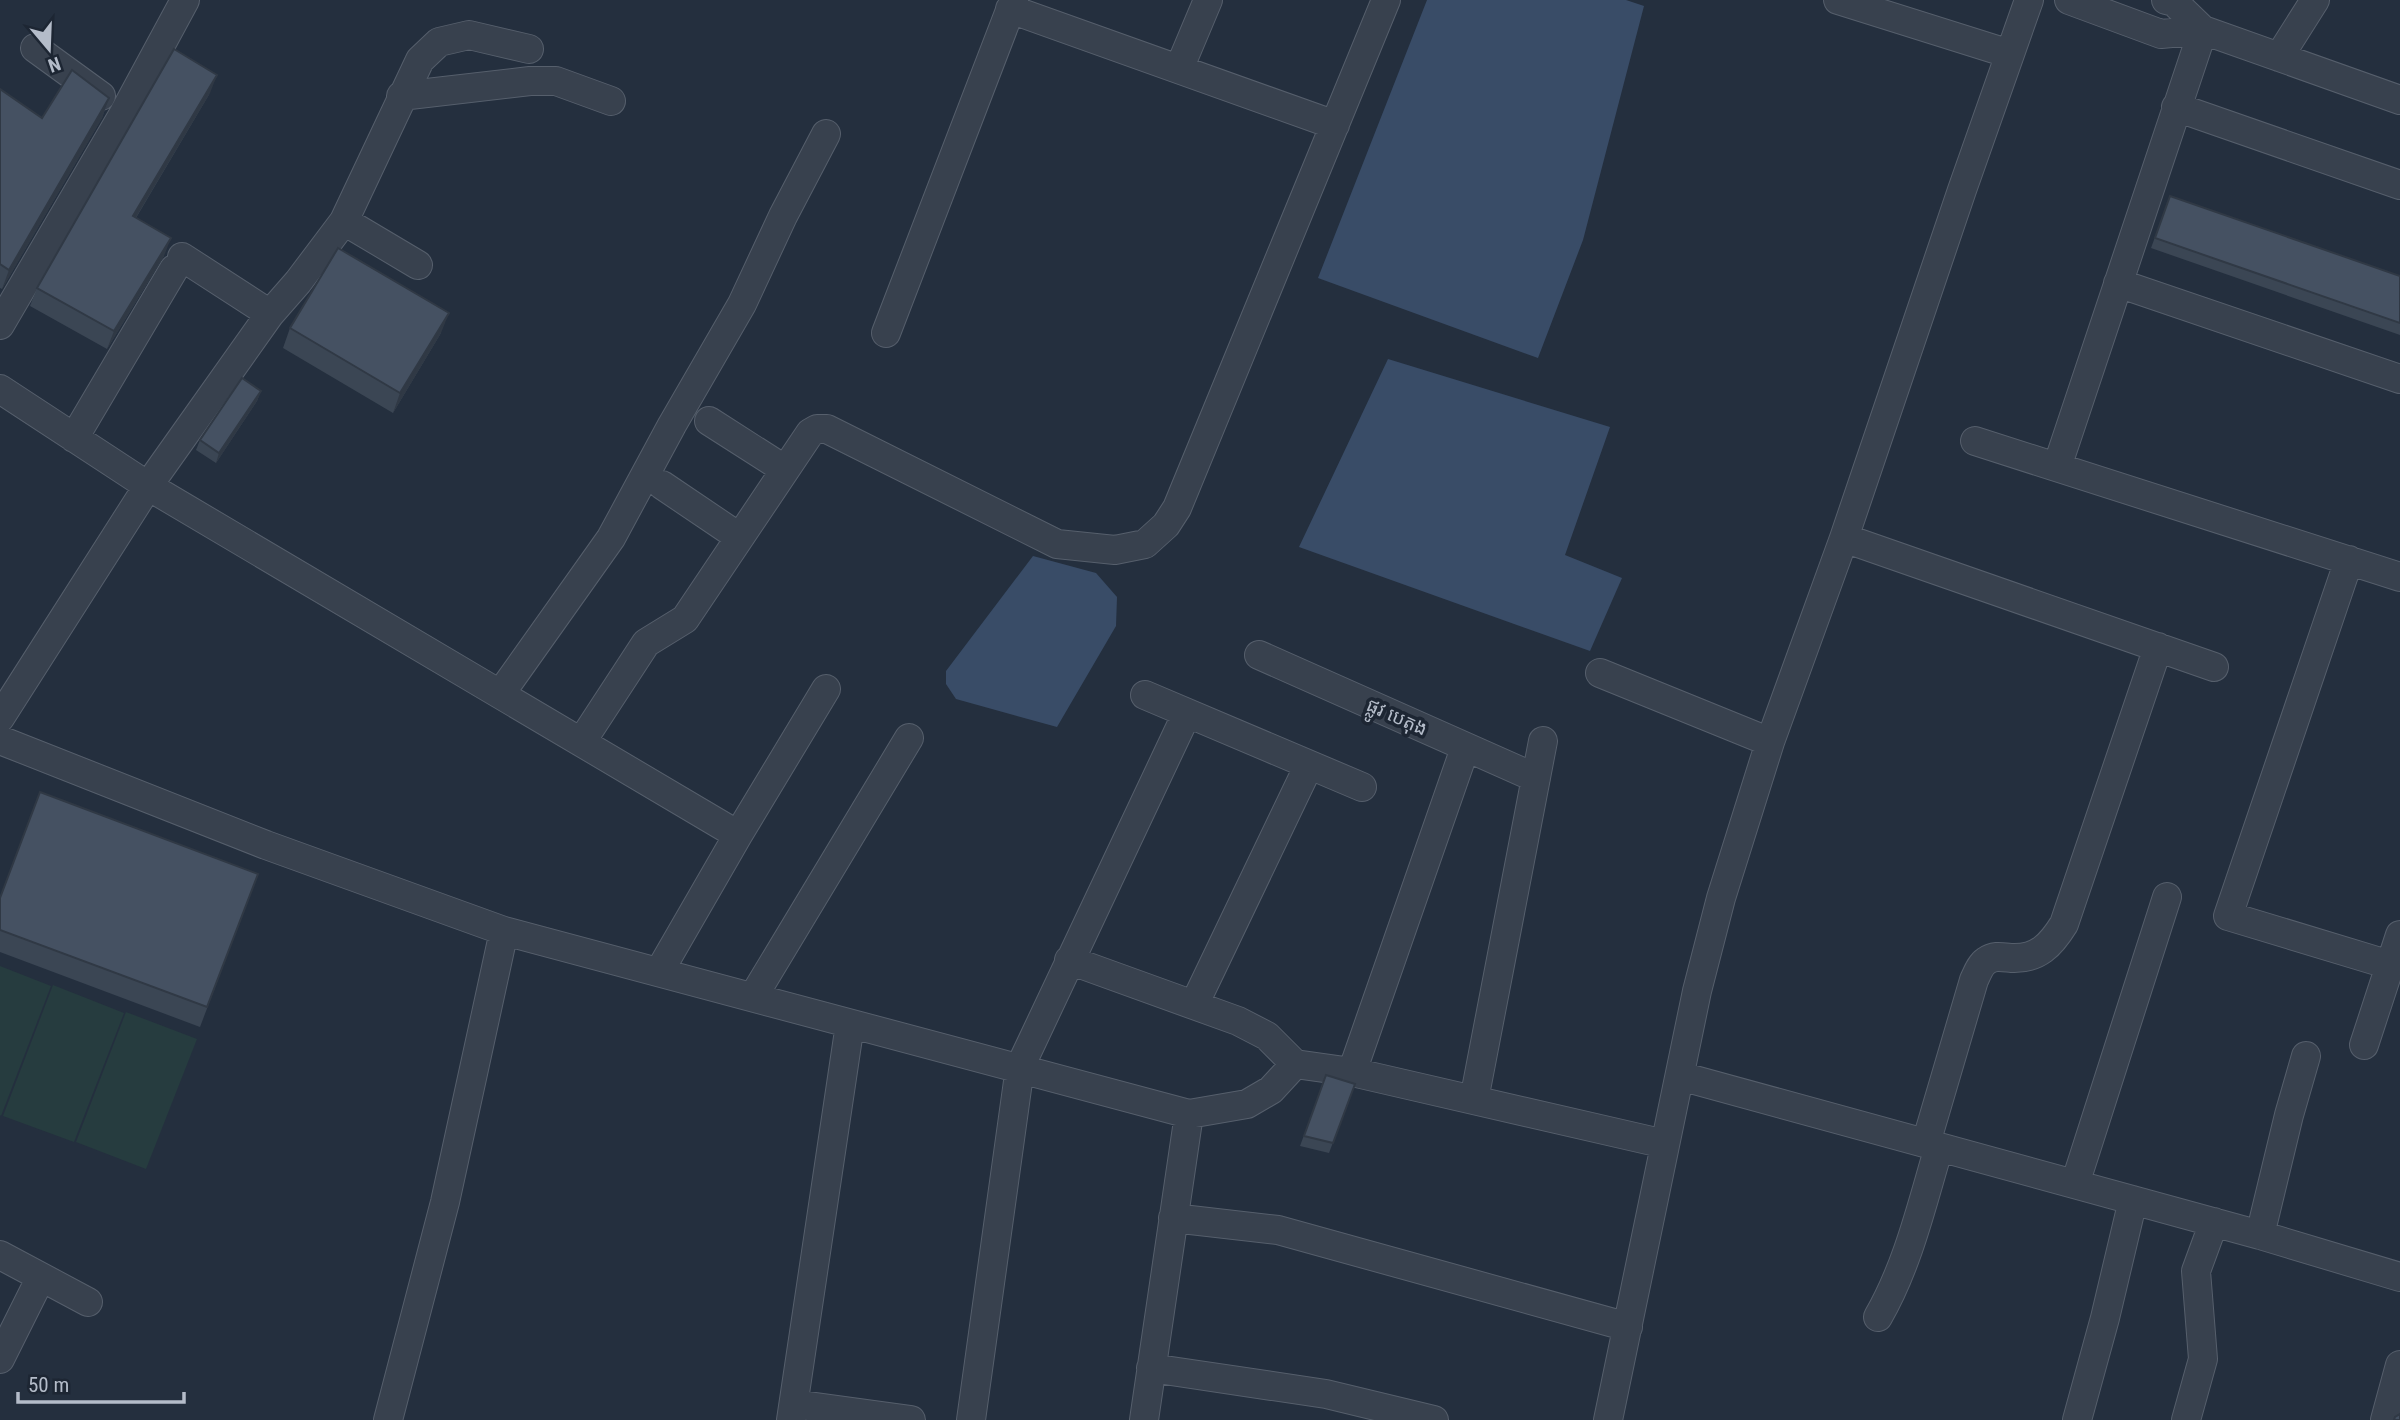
<svg xmlns="http://www.w3.org/2000/svg" width="2400" height="1420" font-family="'Roboto Condensed','Noto Sans Khmer',sans-serif">
<style>
.green{fill:#263c3f}
.water{fill:#394c67}
.lines{fill:none;stroke-linecap:round;stroke-linejoin:round}
.minor-casing{stroke:#565f6c;stroke-width:30}
.minor{stroke:#38414e;stroke-width:28}
.wall{fill:#3b4654}
.shaded-wall{fill:#303945}
.building{fill:#455162;stroke:#303945;stroke-width:2}
.labels{text-anchor:middle;dominant-baseline:central;stroke-width:7;stroke-linejoin:round;paint-order:stroke}
.street-label{font-size:19px;fill:#b4bcc9;stroke:#1d2633}
</style>
<rect width="100%" height="100%" fill="#242f3e"/>
<path class="green" d="M0 966 51 986 1 1116 0 1115Z
M53 985 124 1013 74 1142 3 1116Z
M126 1012 197 1039 146 1169 76 1142Z"/>
<path class="water" d="M1427 0H1626L1644 6 1583 240 1538 358 1318 278Z
M1388 359 1610 427 1565 555 1622 578 1590 651 1299 547Z
M1033 556 1096 573 1117 597 1116 626 1057 727 956 699 946 684V671Z"/>
<g class="lines">
<g class="minor-casing">
<path id="minor" d="M1838 0 2010 54
M2069 0 2161 34 2203 30
M2166 0 2174 2 2203 30 2400 100
M1010 9 1335 125
M35 48 101 96
M2279 57 2315 0
M1179 69 1208 0
M401 96 530 81H556L611 101
M2176 107 2400 185
M344 221 418 265
M182 257 270 314
M2118 283 2400 379
M0 325 124 113 185 0
M886 333 1014 0
M0 389 148 486 738 835 659 972
M709 421 784 469
M74 438 174 269
M1975 441 2400 577
M2057 467 2203 30
M662 485 739 537
M1844 538 2214 667
M2349 560 2228 916 2390 965
M1259 655 1536 778
M1600 673 1770 742
M501 693 611 538 672 425 742 304 783 216 826 134
M1145 695 1362 787
M0 718 148 486 270 314 298 282 344 221 420 60 439 42 469 35 529 49
M0 740 266 845 504 931 1189 1114 1247 1104 1271 1090 1295 1064 1352 1072 1665 1144
M582 741 646 643 685 619 810 433 817 429H827L1057 544 1115 550 1145 544 1166 525 1177 508 1386 0
M738 835 826 689
M1069 960 1238 1021 1267 1036 1295 1064
M753 997 909 738
M1194 1005 1309 765
M2364 1045 2400 935
M1352 1072 1465 748
M1680 1076 2260 1235 2400 1277
M1474 1100 1543 741
M1926 1143 1974 980C1977 974 1980 965 1986 961 1994 955 2002 957 2012 958 2038 959 2051 945 2064 924L2158 647
M2075 1184 2167 897
M1173 1218 1278 1230 1628 1327
M2260 1235 2289 1115 2306 1056
M0 1255 88 1302
M1878 1317C1908 1265 1922 1204 1939 1147
M0 1359 41 1277
M1151 1368 1326 1394 1434 1420
M794 1404 911 1420
M388 1420 445 1202 504 931
M791 1420 850 1024
M971 1420 1020 1067 1187 713
M1144 1420 1189 1114
M1608 1420 1697 991 1721 898 1770 742 1844 538 1962 190 2029 0
M2077 1420 2105 1318 2133 1200
M2186 1420 2203 1359 2196 1271 2214 1222
M2385 1420 2400 1365"/>
</g>
<use href="#minor" class="minor"/>
</g>
<path class="wall" d="M0 89 42 118 109 98 102 118 2 289 0 288Z
M210 93 136 218 164 256 107 349 30 306 37 288Z
M2170 196 2400 276V335L2151 248Z
M290 328 441 333 393 413 283 348Z
M261 391 257 401 216 463 196 450 200 440Z
M258 874 200 1027 0 952V898Z
M1326 1075 1355 1084 1329 1153 1300 1146Z"/>
<path class="shaded-wall" d="M217 75 210 93 126 234 133 216Z
M109 98 102 118 2 289 9 270Z
M171 238 164 256 107 349 114 331Z
M449 313 441 333 393 413 400 393Z
M261 391 257 401 216 463 219 453Z"/>
<path class="building" d="M174 49 217 75 133 216 171 238 114 331 37 288Z
M72 70 109 98 9 270 0 264V89L42 118Z
M2170 196 2400 276V323L2155 238Z
M338 248 449 313 400 393 290 328Z
M242 378 261 391 219 453 200 440Z
M40 792 258 874 207 1007 0 930V898Z
M1326 1075 1355 1084 1333 1143 1304 1136Z
M2400 1414V1420H2394L2395 1417Z"/>
<g class="labels">
<g class="street-label">
<text transform="translate(1397 717) rotate(24)">ផ្លូវ បេតុង</text>
</g>
</g>
<g transform="translate(49 49) rotate(161)" stroke="#1d2633" stroke-width="5" paint-order="stroke">
<path d="M0-5L12 26L0 18L-12 26Z" fill="#b4bcc9"/>
<text y="-10" font-size="19" font-weight="bold" text-anchor="middle" fill="#b4bcc9">N</text>
</g>
<path d="M18 1392v10h166v-10" fill="none" stroke="#b4bcc9" stroke-width="3.5"/>
<text x="28" y="1392" font-size="21" fill="#b4bcc9" stroke="#1d2633" stroke-width="5" paint-order="stroke">50 m</text>
</svg>
